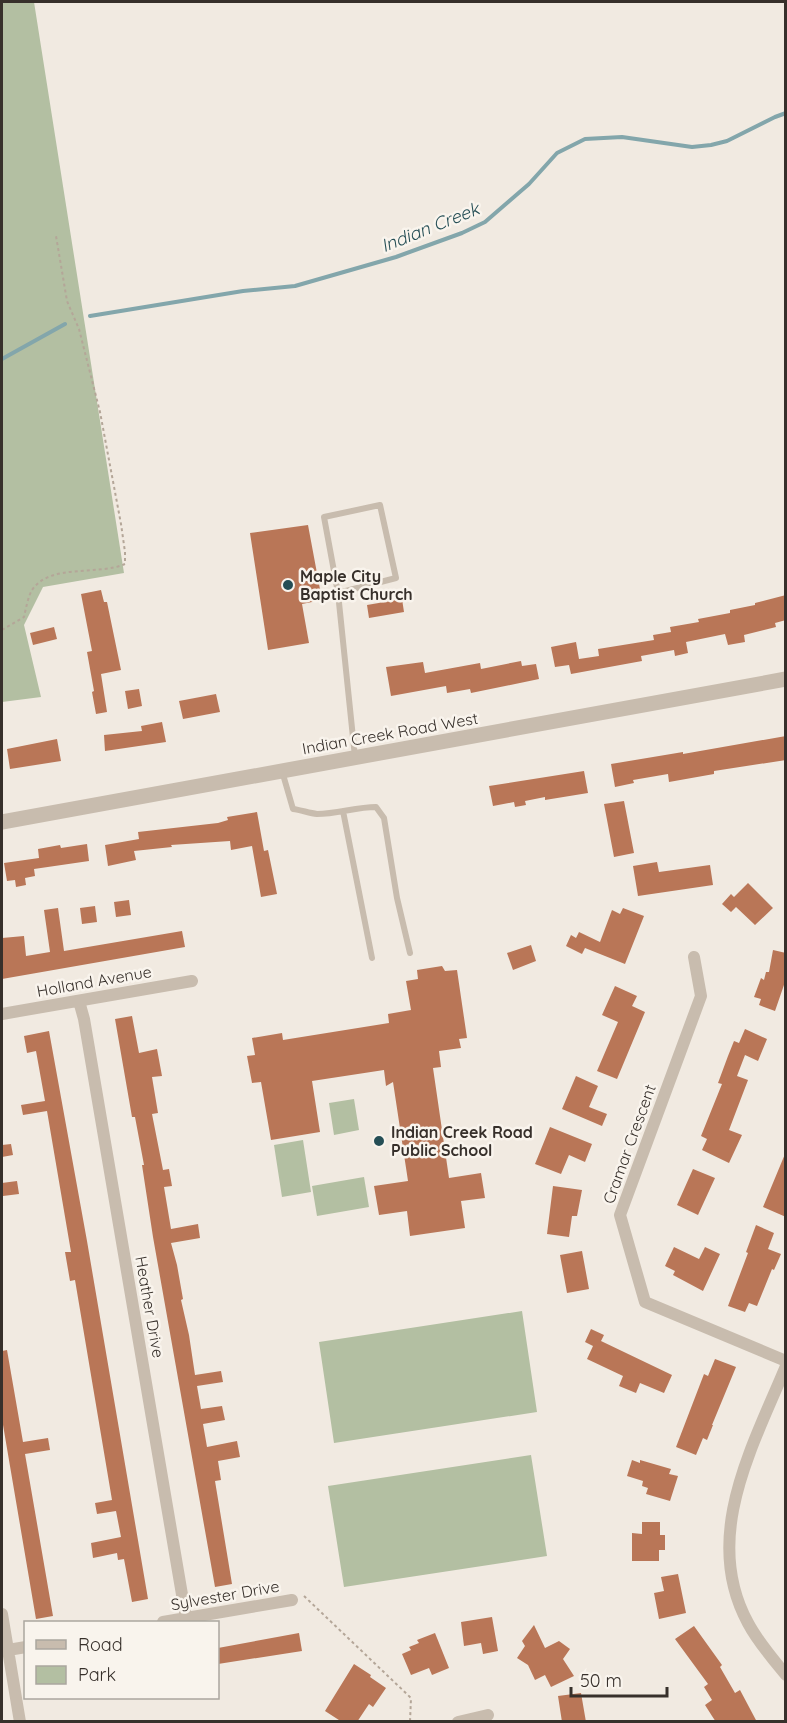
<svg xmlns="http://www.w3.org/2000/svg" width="787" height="1723" font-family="Quicksand,sans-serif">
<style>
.green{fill:#b3bfa2}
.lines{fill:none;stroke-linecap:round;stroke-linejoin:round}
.stream{stroke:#83a6ab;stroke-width:4}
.building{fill:#b97657}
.path{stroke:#b4a698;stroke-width:2;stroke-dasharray:3 3;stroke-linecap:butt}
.service{stroke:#c8bcae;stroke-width:6}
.minor{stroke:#c8bcae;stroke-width:12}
.tertiary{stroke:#c8bcae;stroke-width:15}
.poi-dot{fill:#254e55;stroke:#f9f4ed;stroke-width:2}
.labels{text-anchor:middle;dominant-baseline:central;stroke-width:5;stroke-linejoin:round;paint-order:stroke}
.poi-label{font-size:16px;font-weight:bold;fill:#37302b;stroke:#f9f4ed;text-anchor:start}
.street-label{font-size:16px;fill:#37302b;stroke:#f9f4ed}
.water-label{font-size:18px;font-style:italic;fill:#254e55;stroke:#f9f4ed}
</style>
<rect width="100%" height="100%" fill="#f1eae1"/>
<path class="green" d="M2 2H34L124 573 43 587 24 625 41 697 2 702Z
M354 1099 359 1130 334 1135 329 1103Z
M303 1140 311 1192 282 1197 274 1145Z
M364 1177 369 1207 317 1216 312 1186Z
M522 1311 537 1412 334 1443 319 1342Z
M531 1455 547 1556 344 1587 328 1486Z"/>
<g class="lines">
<path class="stream" d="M90 316 243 291 295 286 396 257 462 233 485 222 529 184 557 153 585 139 622 137 692 147 711 145 727 141 775 117 786 113
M2 359 65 324"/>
</g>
<path class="building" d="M308 525 322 600 302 604 309 643 268 650 250 533Z
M101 590 104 602H107L121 670 101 674 107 712 96 714 92 692 94 691 87 652 92 651 81 594Z
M786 595V620L775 623 776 627 744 635 745 642 728 645 725 634 686 642 688 653 675 656 674 650 641 656 642 661 571 674 569 665 555 667 551 647 576 642 579 659 599 656 598 649 654 640 653 635 671 632 670 627 699 622 698 619 730 613V610L755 605V603Z
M402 599 404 612 369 618 367 605Z
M54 627 57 639 33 645 30 633Z
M521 661 522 666 536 664 539 679 471 693 470 689 447 693 446 686 391 696 386 667 423 662 425 673 480 663 481 669Z
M139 689 142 706 128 709 125 691Z
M216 694 220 712 183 719 179 701Z
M162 722 166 742 105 751 104 735 142 731 141 726Z
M786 736V760L714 771V774L669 782 668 774 633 780 634 783 615 787 611 764 683 752V754Z
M57 739 61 761 10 769 7 749Z
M584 771 588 793 545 800V797L525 801 526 805 515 807 514 802 493 806 489 786Z
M624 801 634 853 614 857 604 804Z
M257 812 264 851 268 850 277 894 261 897 252 846 231 850 230 841 171 845 172 847 134 851 136 860 108 866 105 845 139 839 138 832 218 823 228 820 227 817Z
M87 844 89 861 34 869 35 876 25 878 26 885 16 887 15 880 7 881 4 863 39 858 38 849 60 845 61 848Z
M657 862 659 872 710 865 713 885 638 896 633 866Z
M748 883 773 908 755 925 736 907 731 912 722 904 731 894 734 897Z
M129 900 131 915 116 917 114 902Z
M95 906 97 922 82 924 80 908Z
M58 908 64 951 182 931 185 947 2 979V938L24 936 26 956 50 952 44 910Z
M623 908 644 916 625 964 585 948 582 954 566 946 571 935 576 938 579 932 600 942 612 910 620 914Z
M531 945 536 961 513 970 507 953Z
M773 950 786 953 785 982 775 1011 759 1005 761 999 754 997 761 978 764 980 766 972H769Z
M442 966 445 971 457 970 467 1038 459 1039 461 1048 439 1051 441 1067 433 1068 449 1178 481 1173 485 1198 461 1201 465 1228 410 1236 407 1211 379 1215 374 1186 408 1181 393 1082 386 1086 384 1070 312 1081 320 1132 271 1140 261 1082 252 1083 247 1056 255 1055 252 1038 282 1033 283 1040 389 1023 388 1014 411 1010 406 981 418 979 417 970Z
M615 986 637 996 632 1006 645 1012 617 1079 597 1071 618 1022 602 1015Z
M132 1016 139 1053 157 1049 162 1076 152 1077 158 1113 152 1114 163 1170 169 1169 172 1186 164 1187 171 1229 198 1224 200 1238 171 1243 177 1265 183 1299 181 1300 189 1335 195 1375 221 1371 223 1382 197 1386 201 1409 222 1406 225 1420 203 1424 207 1447 237 1441 240 1457 218 1461 221 1480 215 1481 232 1584 215 1587 153 1237 142 1165H144L135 1117H132L115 1019Z
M745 1029 767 1039 758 1061 745 1055 737 1076 748 1080 729 1130 742 1135 729 1163 702 1150 707 1139 701 1136 722 1084 718 1083 728 1056 734 1041 739 1043Z
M49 1031 87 1241 148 1599 132 1602 124 1559 118 1560 117 1553 93 1558 91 1543 121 1537 116 1511 97 1514 95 1503 112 1500 75 1280 70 1281 65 1252H71L47 1111 23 1115 21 1105 45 1101 36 1051 27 1053 24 1036Z
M576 1076 598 1086 589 1107 607 1114 602 1126 562 1109Z
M550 1127 592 1144 585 1162 569 1155 561 1174 535 1164Z
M11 1144 13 1155 2 1157V1145Z
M785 1154H786V1217L763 1207Z
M693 1169 715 1178 698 1215 677 1205Z
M17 1181 19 1194 3 1196 2 1183Z
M553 1186 582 1190 577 1216H572L569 1237 547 1234Z
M756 1225 774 1233 768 1249 781 1254 774 1270 772 1269 757 1306 749 1303 745 1312 728 1306 748 1253 746 1252Z
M674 1247 699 1259 705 1247 720 1254 703 1291 673 1275 675 1271 665 1266Z
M582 1251 589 1289 567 1293 560 1255Z
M591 1329 604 1335 601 1341 672 1375 664 1393 640 1383 636 1393 619 1386 623 1376 587 1359 593 1346 585 1342Z
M7 1350 23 1442 48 1438 50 1450 25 1454 53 1616 36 1619 2 1419V1351Z
M715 1359 736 1367 712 1425H713L707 1440 703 1438 696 1455 676 1447 704 1374 708 1376Z
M632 1460 640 1463V1460L671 1469 669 1474 678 1476 670 1501 646 1494 648 1488 642 1486 643 1481 627 1476Z
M642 1522H660V1535H665V1550H659V1561H632V1533L642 1534Z
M678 1574 686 1613 659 1619 654 1593 664 1591 661 1577Z
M492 1617 498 1651 483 1654 481 1643 464 1646 461 1622Z
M534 1625 545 1648 559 1641 570 1649 563 1659 574 1676 551 1687 545 1675 535 1680 528 1665 517 1658 525 1646 522 1641Z
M694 1626 722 1665 720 1667 735 1693 740 1690 757 1722H716L712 1716 705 1705 712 1700 704 1687 708 1684 675 1639Z
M299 1633 302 1651 218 1664V1648Z
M435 1633 449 1668 432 1675 429 1668 411 1675 402 1654 411 1650 409 1647 419 1643 417 1640Z
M354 1664 371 1675 370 1677 386 1688 373 1707 369 1704 357 1722H342L325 1711Z
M581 1693 586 1722H562L558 1696Z"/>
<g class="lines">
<path class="path" d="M2 630 24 617C26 608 28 597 32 590 50 563 98 576 125 564V552L121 524 100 412 79 329 67 301 56 236
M304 1596 411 1698 410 1722"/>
<path class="service" d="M338 593 396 578 380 505 324 517 338 593 355 757
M282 771 293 809C301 810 309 813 317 814 337 814 356 807 376 807L384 818 397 898 410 953
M343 811 372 958"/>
<path class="minor" d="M694 957 701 996 620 1215 645 1302 786 1361
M79 1001 84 1019 186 1618
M2 1014 192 981
M786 1366C753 1446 701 1537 748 1623 758 1642 772 1658 786 1675
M2 1614 20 1722
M163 1622 292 1600
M2 1651 26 1647
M458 1722 488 1715"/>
<path class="tertiary" d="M2 822 786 679"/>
</g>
<g class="poi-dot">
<circle cx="288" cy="585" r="6"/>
<circle cx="379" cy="1141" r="6"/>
</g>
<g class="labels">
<g class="poi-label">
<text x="300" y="576">Maple City<tspan x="300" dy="18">Baptist Church</tspan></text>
<text x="391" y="1132">Indian Creek Road<tspan x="391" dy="18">Public School</tspan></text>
</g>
<g class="street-label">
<text transform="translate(390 733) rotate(-10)">Indian Creek Road West</text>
<text transform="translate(94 981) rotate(-10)">Holland Avenue</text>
<text transform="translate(629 1144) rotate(-70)">Cramar Crescent</text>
<text transform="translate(150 1307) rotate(80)">Heather Drive</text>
<text transform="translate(225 1595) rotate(-10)">Sylvester Drive</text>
</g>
<g class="water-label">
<text transform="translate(430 227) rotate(-22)">Indian Creek</text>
</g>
</g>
<rect width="787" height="1723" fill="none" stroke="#37302b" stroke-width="6"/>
<rect x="24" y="1621" width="195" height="78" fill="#f9f4ed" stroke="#aba69f" stroke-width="1.5"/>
<rect x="36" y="1640" width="30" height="9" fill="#c8bcae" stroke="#aba69f" stroke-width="1.5"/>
<text x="78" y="1651" font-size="18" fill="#37302b">Road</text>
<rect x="36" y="1666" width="30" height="18" fill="#b3bfa2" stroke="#aba69f" stroke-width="1.5"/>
<text x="78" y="1681" font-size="18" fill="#37302b">Park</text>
<path d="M571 1687v9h96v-9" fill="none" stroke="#37302b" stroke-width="3"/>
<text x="580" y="1687" font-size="18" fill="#37302b" stroke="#f9f4ed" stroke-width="4.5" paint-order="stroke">50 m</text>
</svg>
